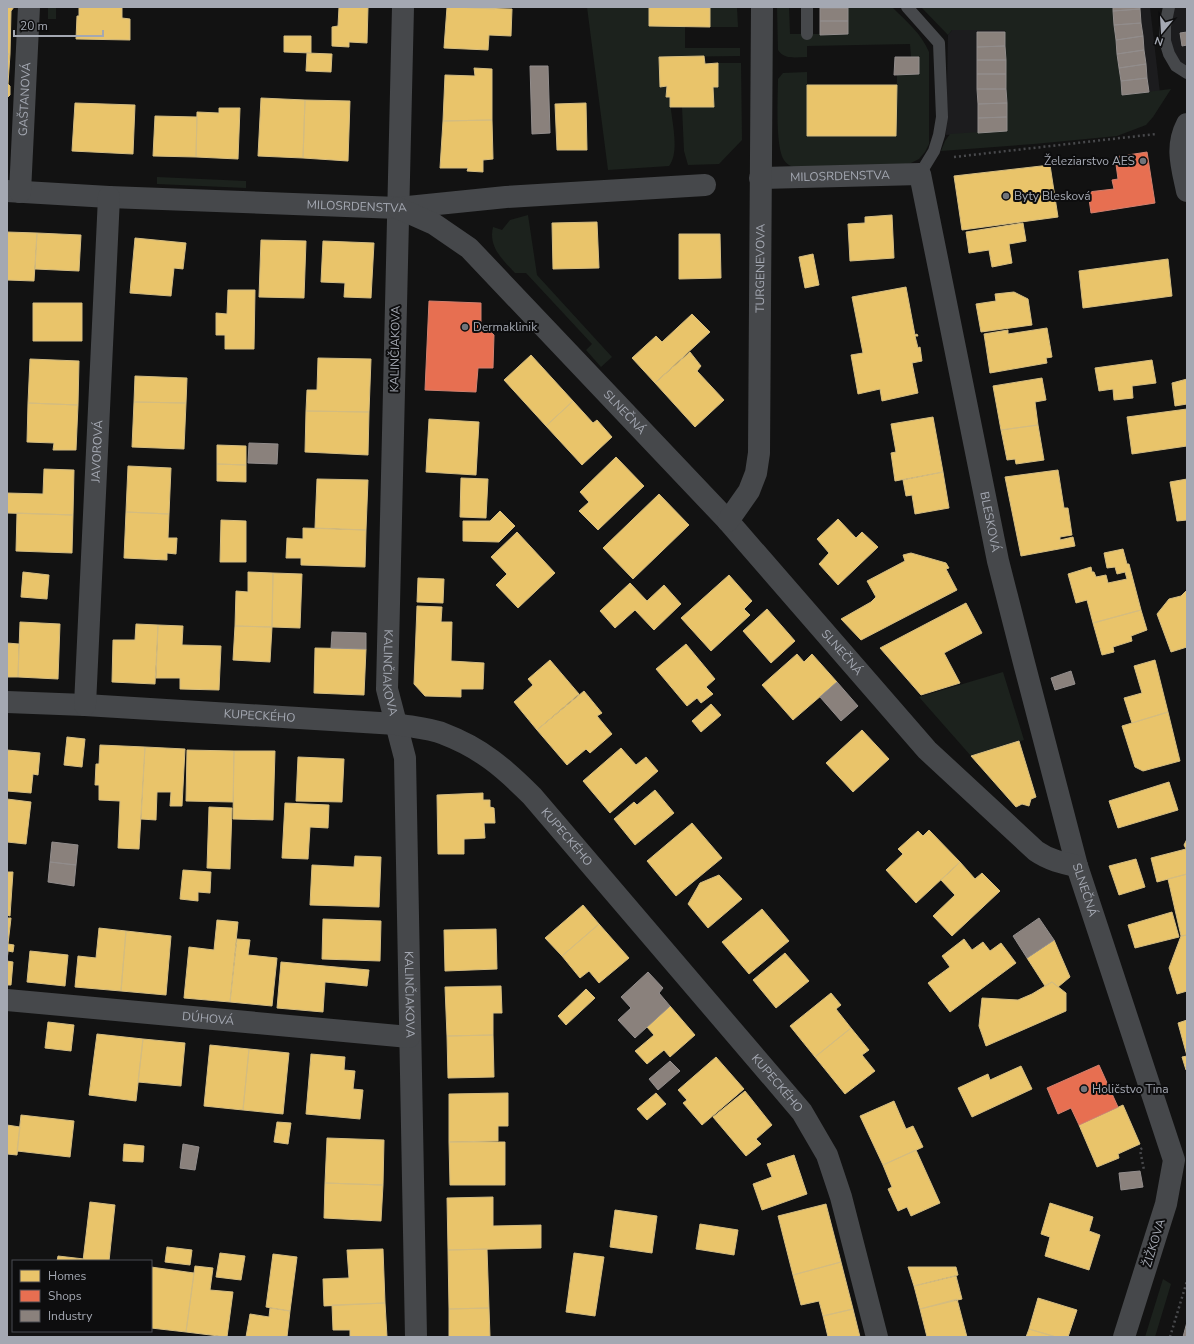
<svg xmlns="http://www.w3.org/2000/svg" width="1194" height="1344" font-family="'Nunito Sans',sans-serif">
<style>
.built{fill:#1c1c1e}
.green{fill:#1c221d}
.homes{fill:#e9c46a;stroke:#d4bc80}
.shops{fill:#e76f51;stroke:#d3806e}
.industry{fill:#8a817c;stroke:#928d8c}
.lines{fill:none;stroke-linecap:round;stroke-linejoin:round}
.path{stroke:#48494c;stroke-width:2.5;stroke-dasharray:2 3;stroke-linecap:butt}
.service{stroke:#46484b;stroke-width:12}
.minor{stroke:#46484b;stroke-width:22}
.poi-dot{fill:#71747a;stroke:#0d0d0e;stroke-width:1.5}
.labels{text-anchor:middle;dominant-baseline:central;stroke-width:4;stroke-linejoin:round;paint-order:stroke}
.street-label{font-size:12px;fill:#a4a8b2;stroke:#0d0d0e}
.poi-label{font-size:12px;fill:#a4a8b2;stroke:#0d0d0e;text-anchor:start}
</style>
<rect width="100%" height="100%" fill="#121212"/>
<path class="built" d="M1091 7H1150L1160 93 1102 100Z
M1169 7H1187V73L1176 66 1165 26Z
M952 30H1004L1007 131 946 135 948 35Z"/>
<path class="green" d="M48 7H56V19H48Z
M587 7H649L685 26V48H740V56L659 57 660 86H667L666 97H670C670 116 681 151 669 166L608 170Z
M710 7H737L738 27H710Z
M777 7H789L790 34H848V7H892C906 21 921 33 929 52V144L925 152 919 159 911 163 901 165 797 168C791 166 787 165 784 160 775 146 778 97 778 79L783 73 807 72V136H896L897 74H919V57H911L910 44 807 46V57C796 57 784 60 778 50Z
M921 7H1113L1122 95 1171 89 1153 117 1146 125 1117 136 1034 144 941 151 945 141 950 134 1007 130 1005 32 1004 30H952L948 35Z
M718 63H741L742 140 719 164 688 165 684 151 682 107H713V87H718Z
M157 177 246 181V188L157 184Z
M528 215 537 275 612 357 601 367 586 350 592 344 526 273H515C503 260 488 247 493 227L502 230 510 220Z
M1003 672 1024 740 971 756 919 697Z
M1163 1279 1171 1284 1155 1337H1145Z"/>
<path class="homes" d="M7 7H14L11 11 10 54H7Z
M79 7H122V18L130 19V40L76 39 77 16H79Z
M339 7H368L367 43 349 42V47L332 46V27L338 26Z
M447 7 512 9 511 36 489 35 488 50 444 48Z
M457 7H495V9Z
M649 7H710V27L649 26Z
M284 36H311V53L284 52Z
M307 53 332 54 331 72 306 71Z
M7 54H10L8 84 10 86V95L7 98V117Z
M704 56 705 64 718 63V87H713L714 107H670V97H666L667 86 660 87 659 57Z
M474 68 492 69V120L443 121 445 75 475 76Z
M807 85H897L896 136H807Z
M261 98 305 100 303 158 258 156Z
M305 100 350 101 348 161 303 158Z
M75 103 135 105 133 154 72 151Z
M586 103 587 150H557L555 104Z
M219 108H240L238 159 196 157 197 112 219 113Z
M155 116 197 117 196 157 153 156Z
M492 120 493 159 483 160V172L467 171 468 168H440L443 121Z
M1050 165 1058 217 962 230 954 176Z
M892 215 894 258 850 261 848 224 865 223V217Z
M597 222 599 268 553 269 552 223Z
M1023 223 1026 241 1009 244 1012 263 992 267 989 250 969 253 966 232Z
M7 232 37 233 34 281 7 280Z
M37 233 81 235 79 271 35 269Z
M679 234H720L721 278 679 279Z
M135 238 186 243 183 269 174 268 171 296 130 293Z
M261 240 306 241 304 298 259 297Z
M323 241 374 243 371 298 344 297 345 283 321 282Z
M813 254 819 285 805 288 799 257Z
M1168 259 1172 296 1083 308 1079 271Z
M906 287 915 335 917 334 918 336H915L918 348 920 347 922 361 912 363 918 393 882 401 880 389 858 394 851 355 863 353 852 297Z
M228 290H255L254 349H225V335H216V313L227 314Z
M1014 292 1028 299 1032 325 981 332 976 304 996 301 995 294Z
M33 303H82V341H33Z
M692 314 710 332 655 383 632 358 656 336 662 342Z
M1047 328 1052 357 1046 358 1047 363 990 373 984 334 1008 330V334Z
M690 352 701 366 697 371 724 400 695 427 655 383Z
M531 355 573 401 546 426 504 380Z
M318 358 371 359 369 412 306 411 307 390H317Z
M30 359 79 361 78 405 28 403Z
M1152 360 1156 383 1132 386 1133 398 1114 400 1113 389 1099 391 1095 368Z
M135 376 187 378 186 403 134 402Z
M1042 378 1046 400 1035 402 1038 425 1001 430 993 386Z
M1187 379V404L1175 406 1172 383Z
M573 401 593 423 597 420 612 437 582 465 546 426Z
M134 402 186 403 184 449 132 447Z
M28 403 78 405 76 450H53L54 443 27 442Z
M1187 409V446L1132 454 1127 417Z
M306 411 369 412 368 455 305 452Z
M933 417 943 472 895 481 891 453 896 452 891 424Z
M429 419 479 422 476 475 426 472Z
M1038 425 1044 460 1016 464 1015 459 1007 460 1001 430Z
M217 445 246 446V465L217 464Z
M616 457 644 486 598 530 579 511 589 502 580 492Z
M217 464 246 465V482L217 481Z
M128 466 171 468 169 514 126 512Z
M44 469 74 470 73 515 7 513V493L43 494Z
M1058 470 1064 508H1068L1072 535 1060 537V540L1073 537 1075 546 1021 556 1005 477Z
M943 472 949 508 915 514 912 495 906 496 903 480Z
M461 478 488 479 486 518 460 517Z
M317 479 368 480 366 530 315 528Z
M1187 479V520L1177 521 1170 482Z
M659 494 689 525 633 579 603 548Z
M500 511 515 526 499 542 463 541V521H490Z
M126 512 169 514 168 538H177L176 554 167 553V560L124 558Z
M17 513 73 515 72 553 16 551Z
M838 519 856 538 862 532 878 547 838 585 819 564 829 553 817 539Z
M221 520 246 521V562H220Z
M303 528 366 530 365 567 301 565V558H286L287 538 303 539Z
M517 532 555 573 518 608 496 585 507 574 491 557Z
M1123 549 1127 564H1129L1141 610 1093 623 1087 600 1076 603 1068 574 1091 567 1092 572H1094L1096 577 1106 575 1108 583 1127 579 1125 572 1117 574 1115 567 1107 568 1104 553Z
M911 553 946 563 949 568 946 569 957 590 861 640 841 619 871 602 876 597 867 581 905 561 903 555Z
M23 572 49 575 47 599 21 597Z
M248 572 273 573 272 627 235 626 236 591 248 592Z
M273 573 302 574 300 628 272 627Z
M729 575 752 601 744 609 750 615 711 651 681 618Z
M418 578 444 579 443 603 417 602Z
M630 583 647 601 664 585 681 604 654 630 635 610 615 628 600 611Z
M1187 590V647L1171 652 1157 614 1169 599 1181 596Z
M966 603 982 633 944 653 960 683 921 695 880 648Z
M417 606 442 607 441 622H452L451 661 484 663 483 689H461V697L425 696 414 684Z
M767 609 795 641 771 663 743 631Z
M1141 610 1147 630 1131 636 1132 641 1113 647 1114 652 1102 655 1093 623Z
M20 622 60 624 58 679 18 677Z
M136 624 158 625 155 684 112 682 113 640H135Z
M158 625 183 626 182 645 221 646 219 690 180 689V678H156Z
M235 626 272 627 270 662 233 660Z
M7 643 19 644 18 677H7Z
M686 644 715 679 706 687 713 694 701 703 697 698 687 706 656 669Z
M315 648 366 649 364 695 314 693Z
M797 654 804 662 812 654 837 682 793 720 762 685Z
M550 660 579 694 537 730 514 702 533 685 528 679Z
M1155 660 1168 712 1132 723 1124 698 1142 693 1134 666Z
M584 691 602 713 597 716 612 734 590 753 586 749 567 765 537 730Z
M711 704 721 715 701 732 692 721Z
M1168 712 1180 761 1143 771 1135 767 1122 726Z
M862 730 889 759 853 792 826 763Z
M67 737 85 739 82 767 64 765Z
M1019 741 1036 797 1031 799 1029 806 1022 804 1016 807 971 756Z
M100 745 145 747 139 849 118 848 120 801 99 800V785H95L96 764H99Z
M145 747 185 749 182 806H170L171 792H157L156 820 141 819Z
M621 748 636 765 646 757 658 771 610 813 583 781Z
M7 750 40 753 38 775 33 774 31 793 7 791Z
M187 750 234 751 233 802 186 801Z
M234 751H275L273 820 233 819Z
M298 757 344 759 342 802 296 801Z
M1169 782 1178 810 1118 828 1109 801Z
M655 790 674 813 635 845 614 819 634 802 637 805Z
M483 793V800H490V807L494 808 495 823H484L485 838 464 839V854H438L437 795Z
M7 799 31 802 26 844 7 842Z
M285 803 329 805 328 828 310 827 308 859 282 858Z
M209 807 232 808 230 869 207 868Z
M692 823 722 858 676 896 647 861Z
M929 830 960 862 916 903 886 870 903 854 898 849 918 831 923 836Z
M1187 839V874L1157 882 1151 858 1186 849 1184 845Z
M355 856 381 857 379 907 310 905 312 865 354 867Z
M1136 859 1145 887 1119 895 1109 866Z
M960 862 975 879 982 873 1000 891 952 936 933 916 955 895 941 880Z
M183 870 211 872 210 893 198 892V901L180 899Z
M7 872H13L10 916 7 915Z
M1187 874V935L1181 936 1168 879Z
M719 875 742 899 708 928 688 904 700 883Z
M583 905 599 924 562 956 545 938Z
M762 909 789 941 749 974 722 942Z
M1172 912 1179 937 1135 948 1128 925Z
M7 918H11L8 944 14 945 13 952 8 951 7 961 13 962 11 985H7Z
M323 919 381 921 380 961 322 959Z
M217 920 238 922 230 1002 184 998 189 947 214 950Z
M599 924 629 958 599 983 589 971 580 978 562 956Z
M99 928 126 931 121 991 75 987 78 956 96 958Z
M496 929 497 969 445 971 444 930Z
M126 931 171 936 166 995 121 991Z
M1187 935V991L1177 994 1169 968 1181 936Z
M237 939 250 940 248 955 277 958 272 1006 230 1002Z
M964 939 972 950 983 942 990 951 1001 943 1016 963 950 1012 928 983 950 967 942 956Z
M1054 940 1070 977 1058 987 1052 982 1045 986 1027 958Z
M30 951 68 955 65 986 27 982Z
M785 953 809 981 776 1008 753 980Z
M281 962 369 970 367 986 325 982 323 1012 277 1008Z
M1052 982 1066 993V1011L986 1046 979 1026 982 998 1018 1000 1032 994Z
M501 986 502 1013H493V1035L447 1036 445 987Z
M586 989 595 998 566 1025 558 1016Z
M831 993 841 1005 836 1009 851 1028 815 1057 790 1026Z
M670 1006 695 1035 670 1057 664 1050 647 1064 635 1051 654 1035 647 1027Z
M1187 1020V1056L1178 1023Z
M48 1022 74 1025 71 1051 45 1048Z
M851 1028 869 1050 862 1055 875 1071 845 1094 815 1057Z
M97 1034 143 1039 136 1101 89 1095Z
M493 1035 494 1077 448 1078 447 1036Z
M143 1039 185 1043 181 1086 138 1082Z
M210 1045 249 1049 243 1110 204 1106Z
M249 1049 289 1053 283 1114 243 1110Z
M311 1054 345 1057 344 1070 355 1071 353 1089 363 1090 360 1119 306 1114Z
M1187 1056V1070H1186L1182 1057Z
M716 1057 744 1089 702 1125 683 1103 687 1100 678 1090Z
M1021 1066 1032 1089 972 1117 958 1088 988 1074 990 1080Z
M745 1091 772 1125 756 1139 761 1144 746 1156 713 1117Z
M508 1093V1126H498V1141L449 1142V1094Z
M656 1093 666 1104 647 1120 637 1109Z
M894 1101 906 1129 913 1126 923 1147 883 1165 860 1116Z
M1123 1105 1140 1144 1118 1154 1119 1158 1097 1167 1079 1125Z
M21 1115 74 1121 70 1157 17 1151Z
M277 1122 291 1123 288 1144 274 1142Z
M7 1125 20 1127 17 1155 7 1154Z
M327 1138 384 1140 383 1185 325 1183Z
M449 1142H505V1185H450Z
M124 1144 144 1146 143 1162 123 1161Z
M916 1150 940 1203 911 1216 907 1207 898 1211 888 1189 892 1187 883 1165Z
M794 1155 807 1194 762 1210 753 1184 772 1177 767 1164Z
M325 1183 383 1185 381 1221 324 1218Z
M493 1197V1226L541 1225V1248L448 1250 447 1198Z
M90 1202 115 1205 109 1261H83Z
M1050 1203 1093 1217 1089 1231 1100 1235 1089 1270 1045 1256 1050 1237 1041 1234Z
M826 1204 841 1262 793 1275 778 1216Z
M615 1210 657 1216 652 1253 610 1247Z
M700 1224 738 1230 734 1255 696 1249Z
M167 1247 192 1250 190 1265 165 1262Z
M383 1249 385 1303 324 1306 323 1279 349 1278 347 1250Z
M487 1249 489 1308 449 1309 448 1250Z
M220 1253 245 1256 241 1280 216 1277Z
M574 1253 604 1257 595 1316 566 1312Z
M273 1254 297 1257 290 1311 266 1307Z
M58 1256 84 1259 83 1261H57Z
M841 1262 853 1309 823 1316 819 1301 801 1305 793 1275Z
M195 1266 213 1268 210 1290 233 1292 227 1337 186 1332Z
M151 1267 194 1273 186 1332 151 1328Z
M908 1267H956L958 1275 914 1286Z
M956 1276 962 1299 920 1309 914 1286Z
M1038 1298 1077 1310 1068 1337H1056L1029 1329Z
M957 1299 967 1337H927L920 1309Z
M385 1303 387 1337H350V1330H333L332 1305Z
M270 1308 290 1311 287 1337H246L250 1314 269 1317Z
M489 1308 490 1337H449V1309Z
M853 1309 860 1337H828L823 1316Z
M1029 1329 1056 1337H1026Z"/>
<path class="shops" d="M1147 152 1155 203 1091 213 1088 192 1114 189 1112 180 1118 179 1115 157Z
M429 301 481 303V323L494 335 493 368H478L476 392 425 390Z
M1099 1065 1118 1107 1079 1125 1071 1108 1058 1114 1047 1088Z"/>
<path class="industry" d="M820 7H848V8H820Z
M1113 7H1140V9L1113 11Z
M820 8H848V21H820Z
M1140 9 1141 23 1114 25 1113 11Z
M820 21H848V34L820 35Z
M1141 23 1143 36 1116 40 1114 25Z
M977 32H1005V46L977 47Z
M1187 32V45L1182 46 1180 33Z
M1143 36 1144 50 1117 54 1116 40Z
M1005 46 1006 60H977V47Z
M1144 50 1146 64 1119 68 1117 54Z
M895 57H919V74L894 75Z
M977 60H1006V74H977Z
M1146 64 1147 78 1121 81 1119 68Z
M530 66H548L550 133 532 134Z
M977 74H1006V89H977Z
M1147 78 1149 92 1122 95 1121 81Z
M977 89H1006L1007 103 978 104Z
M1007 103V117L978 118V104Z
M1007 117V131L978 133V118Z
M249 443 278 444 277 464 248 463Z
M332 632 366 633V649L331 648Z
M1071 671 1075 684 1055 690 1051 678Z
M837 682 858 706 841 721 820 697Z
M52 842 78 845 76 865 50 862Z
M50 862 76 865 74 886 48 882Z
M1039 918 1054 940 1027 958 1013 936Z
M648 972 663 988 659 993 670 1006 635 1038 618 1020 631 1008 621 997Z
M670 1061 680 1071 658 1090 649 1079Z
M183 1144 199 1147 195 1170 180 1168Z
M1140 1171 1143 1187 1121 1190 1119 1173Z
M1187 1322V1337H1183Z"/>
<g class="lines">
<path class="path" d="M954 157 1156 134
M1142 1148 1140 1150 1144 1170
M1170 1337 1187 1281"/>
<path class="service" d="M807 7V34
M907 7 939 43 942 117 939 135 934 151 920 174
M1169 7 1165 26V41L1169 54 1176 66 1187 73"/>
<g class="minor">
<path id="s1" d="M403 7 387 689 405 758 416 1337"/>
<path d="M1187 124C1175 147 1182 167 1187 191"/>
<path id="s2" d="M760 178 920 174 998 561 1023 659 1077 866 1174 1160 1166 1204 1124 1337"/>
<path id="s3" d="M7 191 109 197 398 208 506 197 705 185"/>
<path id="s4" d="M20 192 29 7"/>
<path id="s5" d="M398 208 434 224 469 248 728 521 927 750 1036 851C1049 860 1062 863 1077 866"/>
<path id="s6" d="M728 521 749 491 756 473 759 453 762 7"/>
<path id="s7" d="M7 702 85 705 396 724C411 727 430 728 444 734 481 748 504 768 532 796L802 1112 827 1155 841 1197 877 1337"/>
<path id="s8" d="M85 705 109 197"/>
<path id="s9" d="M7 1000 409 1037"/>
</g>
</g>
<g class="poi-dot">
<circle cx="1143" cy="161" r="4"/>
<circle cx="1006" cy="196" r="4"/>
<circle cx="465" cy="327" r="4"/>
<circle cx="1084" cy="1089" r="4"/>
</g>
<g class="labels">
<g class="street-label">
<text stroke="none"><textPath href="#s4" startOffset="93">GAŠTANOVÁ</textPath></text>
<text stroke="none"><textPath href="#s2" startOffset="80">MILOSRDENSTVA</textPath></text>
<text stroke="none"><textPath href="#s3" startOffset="350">MILOSRDENSTVA</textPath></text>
<text stroke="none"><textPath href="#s6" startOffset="261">TURGENEVOVA</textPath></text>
<text transform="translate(395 349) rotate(-89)">KALINČIAKOVA</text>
<text stroke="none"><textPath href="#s5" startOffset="308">SLNEČNÁ</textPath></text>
<text stroke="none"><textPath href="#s8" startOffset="254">JAVOROVÁ</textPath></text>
<text stroke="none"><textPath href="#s2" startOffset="515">BLESKOVÁ</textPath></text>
<text stroke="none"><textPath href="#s5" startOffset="632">SLNEČNÁ</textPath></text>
<text stroke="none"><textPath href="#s1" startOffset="666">KALINČIAKOVA</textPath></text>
<text stroke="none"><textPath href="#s7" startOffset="253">KUPECKÉHO</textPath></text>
<text stroke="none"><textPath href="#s7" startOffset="601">KUPECKÉHO</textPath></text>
<text stroke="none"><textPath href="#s2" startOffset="895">SLNEČNÁ</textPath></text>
<text stroke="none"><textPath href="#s1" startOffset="990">KALINČIAKOVA</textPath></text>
<text stroke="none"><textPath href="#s9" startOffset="202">DÚHOVÁ</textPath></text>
<text stroke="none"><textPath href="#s7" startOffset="925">KUPECKÉHO</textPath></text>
<text transform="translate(1154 1243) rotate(-73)">ŽIŽKOVA</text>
</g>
<g class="poi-label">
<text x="1135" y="161" text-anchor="end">Železiarstvo AES</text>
<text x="1014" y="196">Byty Blesková</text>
<text x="473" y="327">Dermaklinik</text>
<text x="1092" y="1089">Holičstvo Tina</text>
</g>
</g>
<rect width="1194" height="1344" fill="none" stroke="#a4a8b2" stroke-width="16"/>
<rect x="12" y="1260" width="140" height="72" fill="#0d0d0e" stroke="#494b50"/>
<rect x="20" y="1270" width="20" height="12" fill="#e9c46a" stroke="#494b50"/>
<text x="48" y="1280" font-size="12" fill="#a4a8b2">Homes</text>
<rect x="20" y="1290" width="20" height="12" fill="#e76f51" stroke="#494b50"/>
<text x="48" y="1300" font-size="12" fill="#a4a8b2">Shops</text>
<rect x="20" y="1310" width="20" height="12" fill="#8a817c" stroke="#494b50"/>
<text x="48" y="1320" font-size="12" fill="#a4a8b2">Industry</text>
<g transform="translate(1162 32) rotate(198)" stroke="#0d0d0e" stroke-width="3" paint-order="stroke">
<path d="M0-3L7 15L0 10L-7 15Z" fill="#a4a8b2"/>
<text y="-6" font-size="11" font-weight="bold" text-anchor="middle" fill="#a4a8b2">N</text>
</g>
<path d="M14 30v6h89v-6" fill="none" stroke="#a4a8b2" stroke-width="2"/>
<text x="20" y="30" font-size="12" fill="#a4a8b2" stroke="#0d0d0e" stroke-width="3" paint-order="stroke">20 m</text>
</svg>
